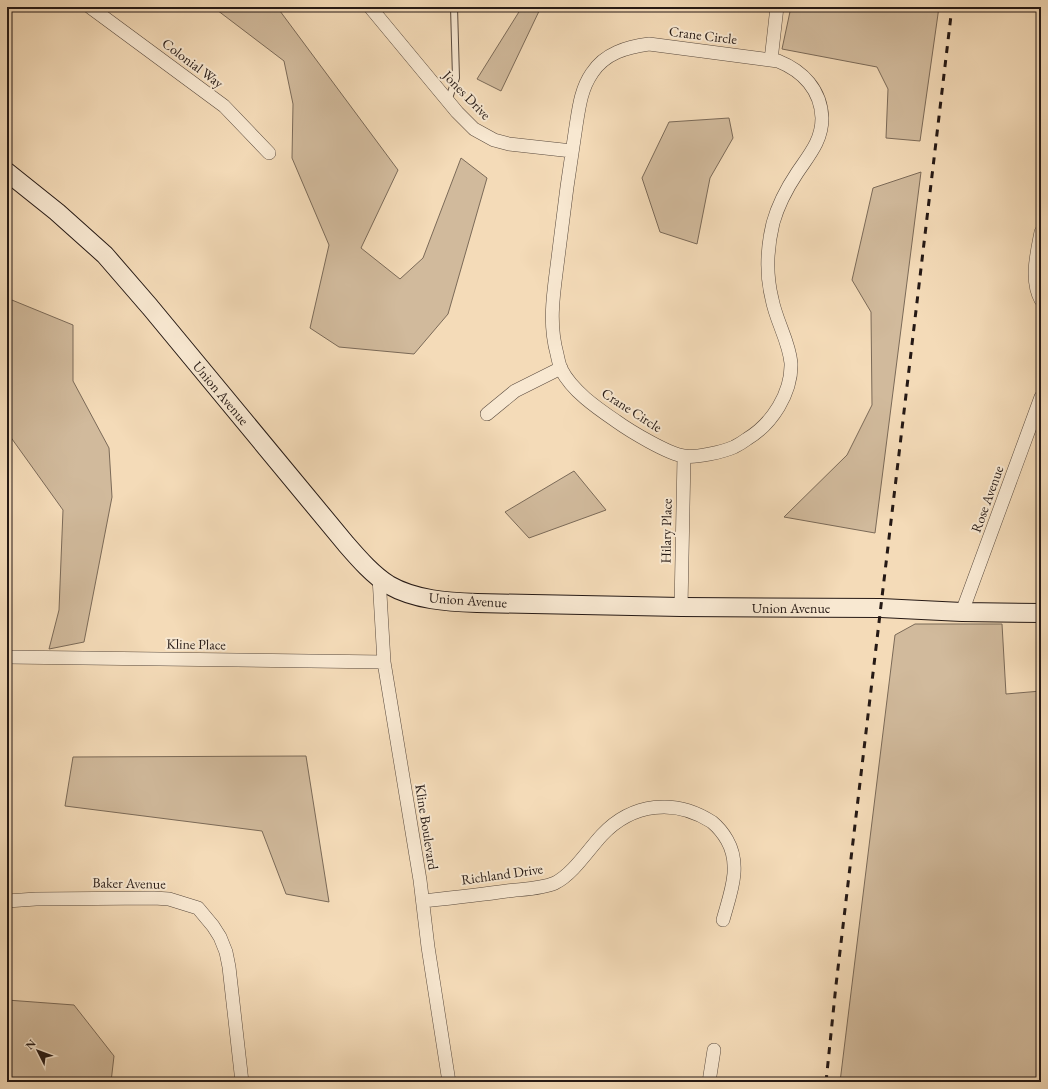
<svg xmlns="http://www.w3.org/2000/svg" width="1048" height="1089" font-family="'EB Garamond',serif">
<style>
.green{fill:#d1ba9c;stroke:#7b6a58}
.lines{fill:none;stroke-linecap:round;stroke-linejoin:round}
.lane-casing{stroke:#594a3e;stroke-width:8}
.street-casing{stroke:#594a3e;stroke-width:14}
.secondary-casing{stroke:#251915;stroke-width:20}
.lane{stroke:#f8e8d1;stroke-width:6}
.street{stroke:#f8e8d1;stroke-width:13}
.secondary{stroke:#f8e8d1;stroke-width:18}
.rail{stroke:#251915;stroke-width:3;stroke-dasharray:7 7;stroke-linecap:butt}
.labels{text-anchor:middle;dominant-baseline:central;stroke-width:4;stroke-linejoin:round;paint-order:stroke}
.street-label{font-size:14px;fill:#251915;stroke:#f8e8d1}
</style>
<rect width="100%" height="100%" fill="#f4dbb8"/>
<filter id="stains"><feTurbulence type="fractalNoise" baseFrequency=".005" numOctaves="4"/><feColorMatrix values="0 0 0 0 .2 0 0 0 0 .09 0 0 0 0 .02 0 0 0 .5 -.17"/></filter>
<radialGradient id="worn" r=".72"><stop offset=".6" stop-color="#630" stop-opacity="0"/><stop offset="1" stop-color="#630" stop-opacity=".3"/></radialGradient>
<path class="green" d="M213 7H277L398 170 361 248 400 279 423 258 461 158 487 178 448 314 414 354 339 347 310 328 329 245 292 158 293 104 284 61Z
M522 7H541L501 91 477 79Z
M791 7H939L920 141 886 138 888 89 877 67 782 49Z
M729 118 733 138 710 178 697 244 660 232 642 178 669 122Z
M921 172 875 533 784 517 847 455 872 405 871 312 852 280 873 188Z
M7 298 73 325V381L109 448 112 497 84 642 49 649 59 610 63 510 7 432Z
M574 471 606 510 529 538 505 512Z
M915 624H1002L1006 694 1041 691V1082H840L895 635Z
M306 756 329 902 286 894 262 831 65 806 73 757Z
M7 1000 74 1005 114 1056 111 1082H7Z"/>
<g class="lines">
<g class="lane-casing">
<path id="lane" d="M448 101 456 78 454 7"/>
</g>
<g class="street-casing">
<path id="street" d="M90 7 224 106 269 153
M370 7 457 112 474 129 494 140 509 144 572 151
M649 44 778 61C803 71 821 90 822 118 822 141 809 155 797 173 787 188 778 205 773 223 767 248 766 275 772 299 776 321 789 341 791 363 792 393 772 424 747 439 743 442 738 445 734 447 723 452 695 458 684 456 668 454 630 431 616 421 597 408 572 391 561 369 559 364 558 359 557 354 548 321 554 291 558 258 561 234 564 210 567 187 570 167 573 146 576 126 579 107 581 89 592 73 605 53 627 47 649 44Z
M771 60 777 7
M1041 232C1037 253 1030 280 1041 300
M487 414 515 391 561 368
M379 577 384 662 420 880 428 947 449 1082
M681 607 684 457
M962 612 1041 397
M7 657 384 662
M7 901 36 899 154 898 169 899 198 908 213 926 220 937 226 952 229 967 242 1082
M423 901C451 898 479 895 507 891 523 889 541 889 555 883 573 874 588 850 602 835 632 803 675 798 712 822 718 827 723 833 727 840 742 866 730 894 723 920
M709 1082 714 1050"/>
</g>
<g class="secondary-casing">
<path id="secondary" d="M7 172 57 212 105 255 150 307 346 544C359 559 373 575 389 585 415 600 448 602 477 603L681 607 881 608 962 612 1041 613"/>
</g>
<use href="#lane" class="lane"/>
<use href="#street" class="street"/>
<use href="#secondary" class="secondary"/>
<path class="rail" d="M826 1082 836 985 952 7"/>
</g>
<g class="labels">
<g class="street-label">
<text transform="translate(703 35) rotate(7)">Crane Circle</text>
<text transform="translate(193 63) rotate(37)">Colonial Way</text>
<text transform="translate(467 95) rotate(46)">Jones Drive</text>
<text transform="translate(221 393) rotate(50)">Union Avenue</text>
<text transform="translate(632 410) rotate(33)">Crane Circle</text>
<text transform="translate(987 499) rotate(-70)">Rose Avenue</text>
<text transform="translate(666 531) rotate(-89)">Hilary Place</text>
<text transform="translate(468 600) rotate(4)">Union Avenue</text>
<text x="791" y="608">Union Avenue</text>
<text transform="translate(196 644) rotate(1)">Kline Place</text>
<text transform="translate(427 827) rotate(81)">Kline Boulevard</text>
<text transform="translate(502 874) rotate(-8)">Richland Drive</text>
<text transform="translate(129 883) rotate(1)">Baker Avenue</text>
</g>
</g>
<rect width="1048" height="1089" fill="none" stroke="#f4dbb8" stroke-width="24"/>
<rect x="8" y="8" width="1032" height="1073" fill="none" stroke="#251915" stroke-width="2"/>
<rect x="12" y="12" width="1024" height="1065" fill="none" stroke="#251915"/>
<g transform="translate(38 1051) rotate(312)" stroke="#f8e8d1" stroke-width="3" paint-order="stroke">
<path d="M0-3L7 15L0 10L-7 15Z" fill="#251915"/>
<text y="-6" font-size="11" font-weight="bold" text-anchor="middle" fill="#251915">N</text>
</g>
<rect width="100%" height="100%" filter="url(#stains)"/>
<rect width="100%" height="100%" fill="url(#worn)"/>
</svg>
